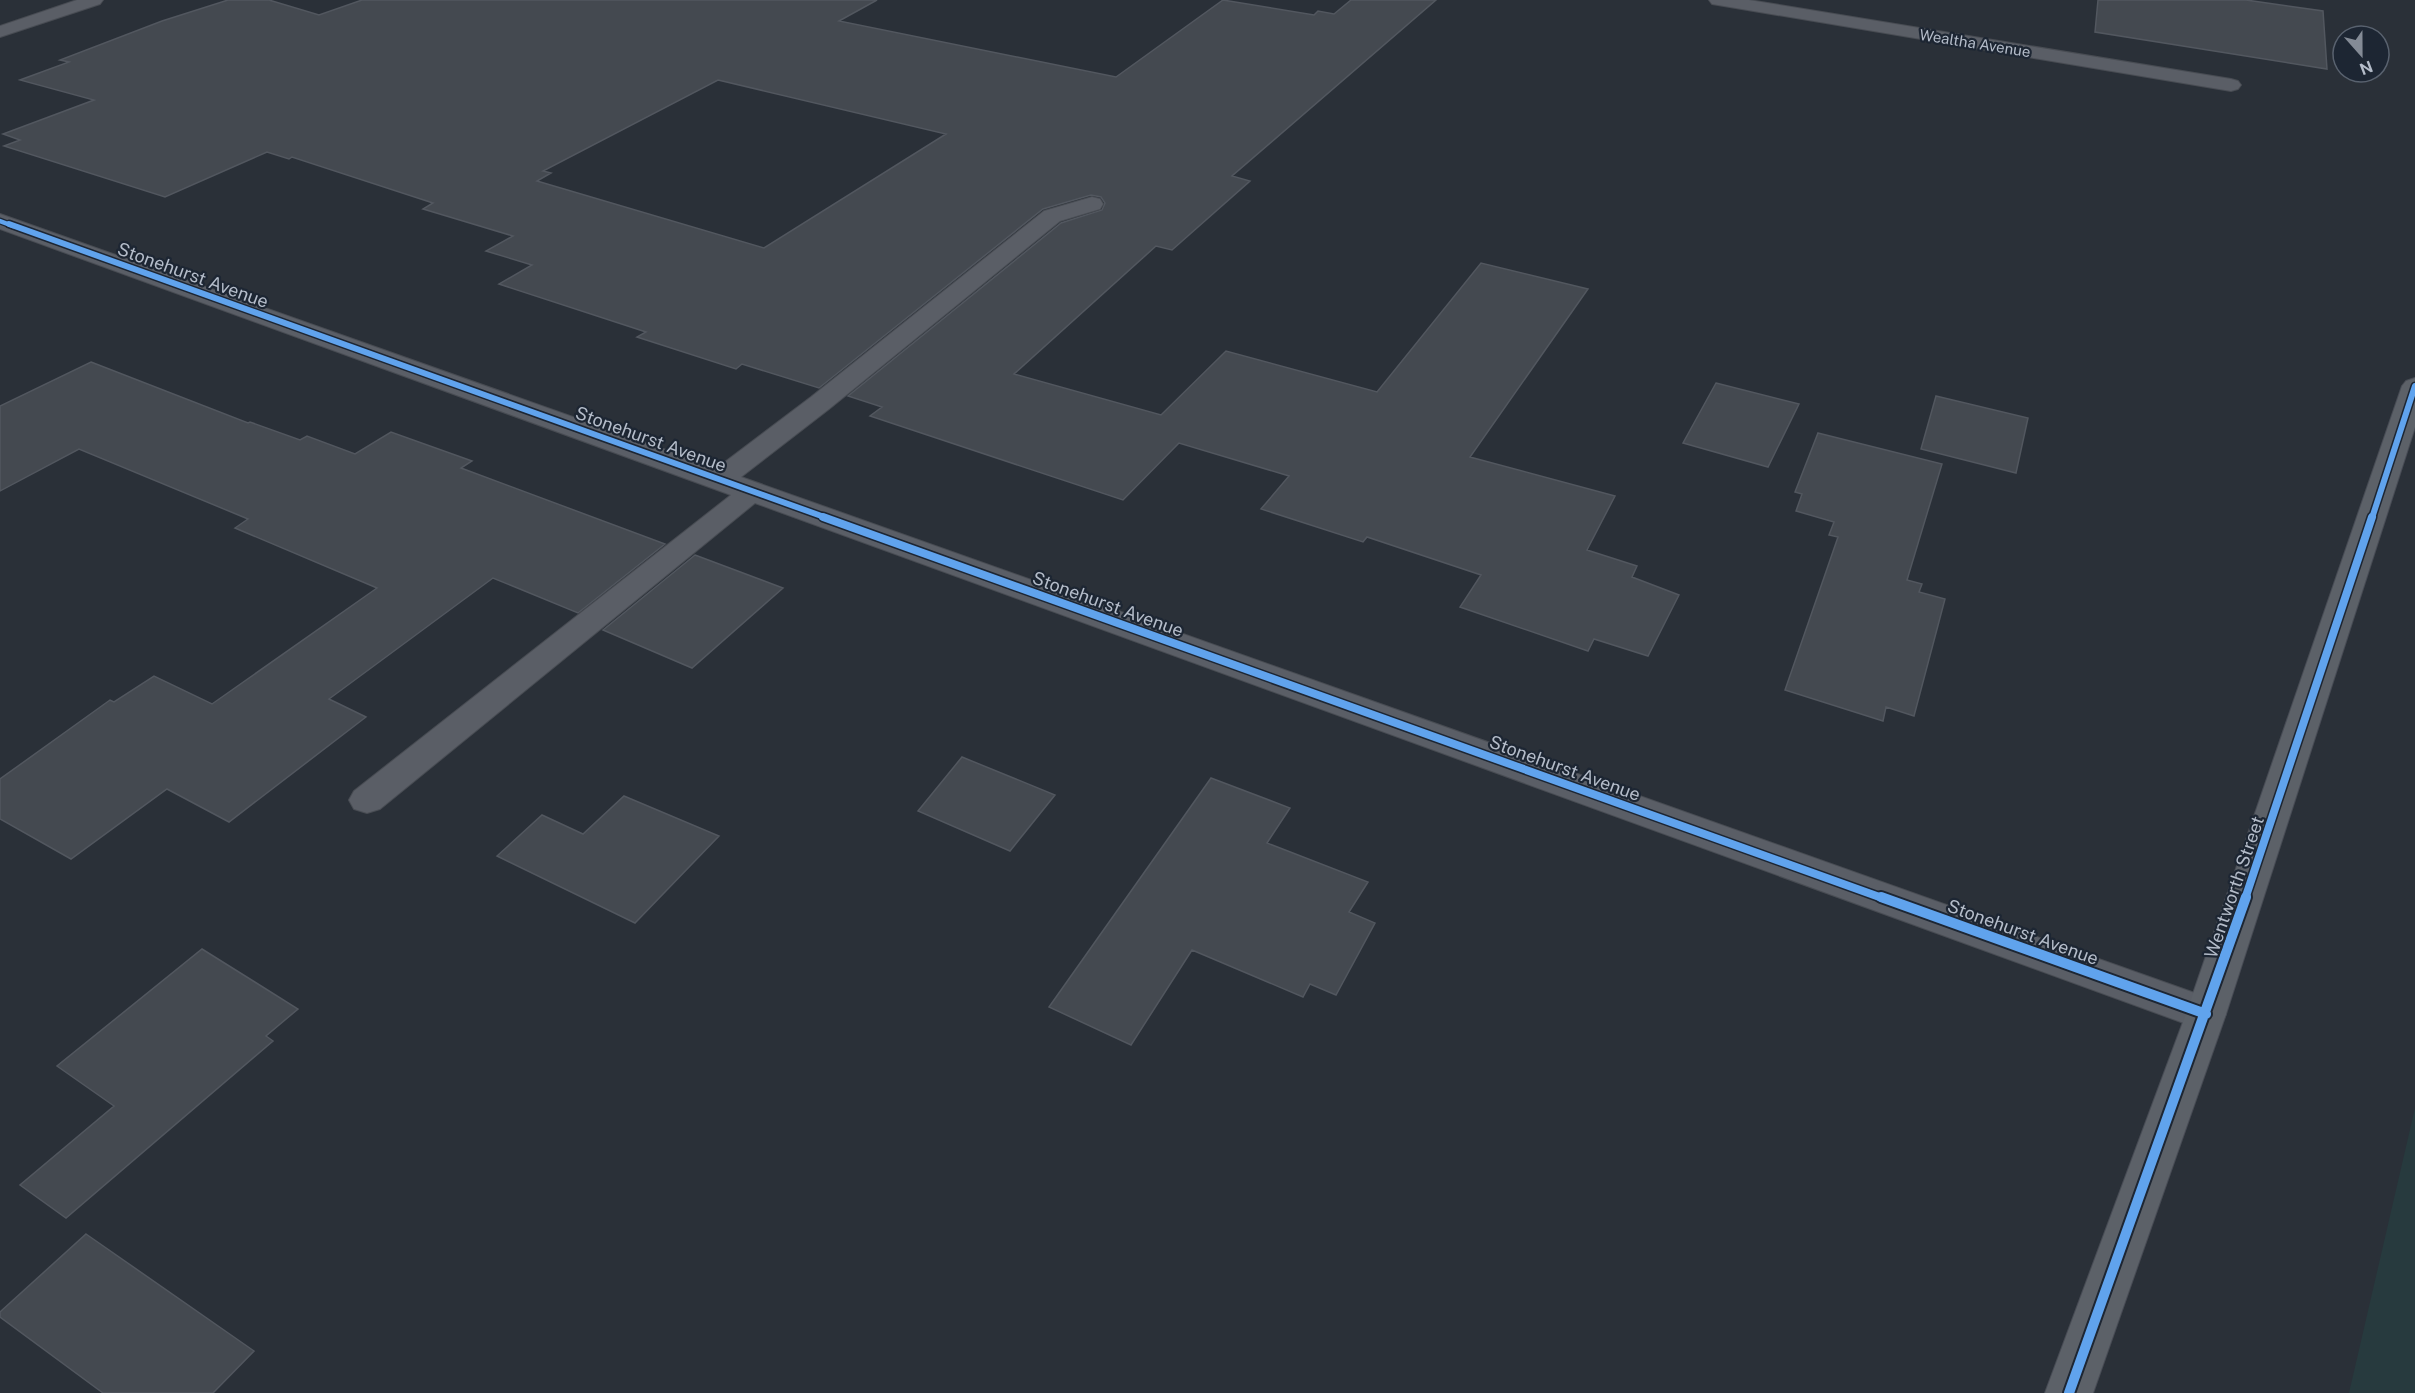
<svg xmlns="http://www.w3.org/2000/svg" width="2415" height="1393" font-family="'Public Sans',sans-serif">
<style>
.green{fill:#273a3e}
.building{fill:#444950;stroke:#52575f;stroke-width:1.5;fill-rule:evenodd}
.lines{fill:none;stroke-linecap:round;stroke-linejoin:round}
.minor-casing{stroke:#484c53;stroke-width:2}
.major-casing{stroke:#484c55;stroke-width:2}
.minor{fill:#5a5e66;fill-rule:evenodd}
.major{fill:#5c6168;fill-rule:evenodd}
.cycleway-far3-casing{stroke:#1d2633;stroke-width:7}
.cycleway-far2-casing{stroke:#1d2633;stroke-width:9}
.cycleway-far1-casing{stroke:#1d2633;stroke-width:11}
.cycleway-casing{stroke:#1d2633;stroke-width:14}
.cycleway-far3{stroke:#60a3ed;stroke-width:4.5}
.cycleway-far2{stroke:#60a3ed;stroke-width:6}
.cycleway-far1{stroke:#60a3ed;stroke-width:8}
.cycleway{stroke:#60a3ed;stroke-width:10}
.labels{text-anchor:middle;dominant-baseline:central;stroke-width:4.5;stroke-linejoin:round;paint-order:stroke}
.far-street-label{font-size:15px;fill:#b4bcc9;stroke:#1d2633}
.street-label{font-size:18px;fill:#b4bcc9;stroke:#1d2633}
</style>
<rect width="100%" height="100%" fill="#2a3038"/>
<path class="green" d="M2415 1108V1393H2349Z"/>
<path class="building" d="M228 0H269L319 15 362 0H877L839 21 1116 77 1223 0 1314 15 1318 11 1334 14 1351 0H1436L1232 176 1250 181 1172 250 1156 246 1014 374 1161 415 1226 351 1377 392 1481 263 1588 289 1470 457 1615 496 1587 550 1637 566 1632 577 1679 595 1648 656 1594 639 1588 651 1460 607 1481 575 1367 537 1363 542 1261 509 1289 476 1179 443 1123 500 870 416 882 407 848 396 1061 223 1102 210 1105 203 1101 197 1091 195 1043 209 819 388 742 364 736 369 637 337 646 332 499 284 532 265 486 251 513 236 423 209 433 203 292 157 289 159 267 152 165 197 4 146 20 140 3 134 94 100 20 80 69 62 60 60 162 21ZM718 80 946 134 764 248 537 181 551 173 543 171Z
M2098 0H2246L2323 11 2327 69 2095 32Z
M91 362 248 423 250 422 300 440 307 436 355 454 391 432 472 461 461 468 665 544 578 613 493 578 329 699 366 717 229 822 167 789 71 859 0 819V779L110 700 114 702 154 676 212 704 377 588 235 528 248 519 79 449 0 491V406Z
M1716 383 1799 404 1768 467 1683 443Z
M1936 396 2028 418 2016 473 1921 449Z
M1818 433 1942 464 1907 580 1922 584 1919 592 1945 599 1914 716 1886 707 1883 721 1785 690 1838 537 1829 535 1834 522 1796 511 1802 494 1795 492Z
M695 555 783 588 692 668 603 630Z
M962 757 1055 795 1010 851 918 811Z
M1211 778 1290 808 1267 843 1368 882 1349 912 1375 923 1336 995 1310 984 1303 997 1192 950 1131 1045 1049 1007Z
M624 796 719 836 635 923 497 856 542 815 583 834Z
M202 949 298 1009 266 1036 273 1041 66 1218 20 1185 114 1106 57 1066Z
M86 1234 254 1351 213 1393H103L0 1317V1312Z"/>
<g class="lines">
<g class="minor-casing">
<path id="minor" d="M77 0H103L100 4 0 37V26Z
M1709 0H1749L2231 79 2238 81 2241 85 2238 89 2231 91 1718 5 1712 4Z
M1092 197 1100 199 1103 204 1100 209 1060 221 829 409 741 477 2220 1002 2226 1014 2220 1026 2206 1031 2192 1026 755 503 380 809 367 813 354 809 349 800 354 791 731 495 0 229V214L717 468 811 397 1044 211Z"/>
</g>
<g class="major-casing">
<path id="major" d="M2415 378V427L2226 1014 2093 1393H2045L2186 1014 2402 386 2406 381Z"/>
</g>
<use href="#minor" class="minor"/>
<use href="#major" class="major"/>
<g class="cycleway-far3-casing">
<path id="cycleway-far3" d="M0 221 13 226"/>
</g>
<g class="cycleway-far2-casing">
<path id="cycleway-far2" d="M9 224 827 518
M2372 518 2415 386"/>
</g>
<g class="cycleway-far1-casing">
<path id="cycleway-far1" d="M823 517 1885 899
M2245 899 2372 517"/>
</g>
<g class="cycleway-casing">
<path id="cycleway" d="M1881 897 2206 1014
M2069 1393 2246 897"/>
</g>
<use href="#cycleway-far3" class="cycleway-far3"/>
<use href="#cycleway-far2" class="cycleway-far2"/>
<use href="#cycleway-far1" class="cycleway-far1"/>
<use href="#cycleway" class="cycleway"/>
</g>
<g class="labels">
<g class="far-street-label">
<text transform="translate(1975 43) rotate(9)">Wealtha Avenue</text>
</g>
<g class="street-label">
<text transform="translate(193 275) rotate(20)">Stonehurst Avenue</text>
<text transform="translate(651 439) rotate(20)">Stonehurst Avenue</text>
<text transform="translate(1108 604) rotate(20)">Stonehurst Avenue</text>
<text transform="translate(1565 768) rotate(20)">Stonehurst Avenue</text>
<text transform="translate(2234 887) rotate(-71)">Wentworth Street</text>
<text transform="translate(2023 932) rotate(20)">Stonehurst Avenue</text>
</g>
</g>
<g transform="translate(2361 54) rotate(159)"><circle r="28" fill="#1d2633" stroke="#59626f" stroke-width="1.5"/>
<path d="M0-4.5L10 22L0 15L-10 22Z" fill="#848b96"/>
<text y="-9" font-size="16" font-weight="bold" text-anchor="middle" fill="#b4bcc9">N</text>
</g>
</svg>
